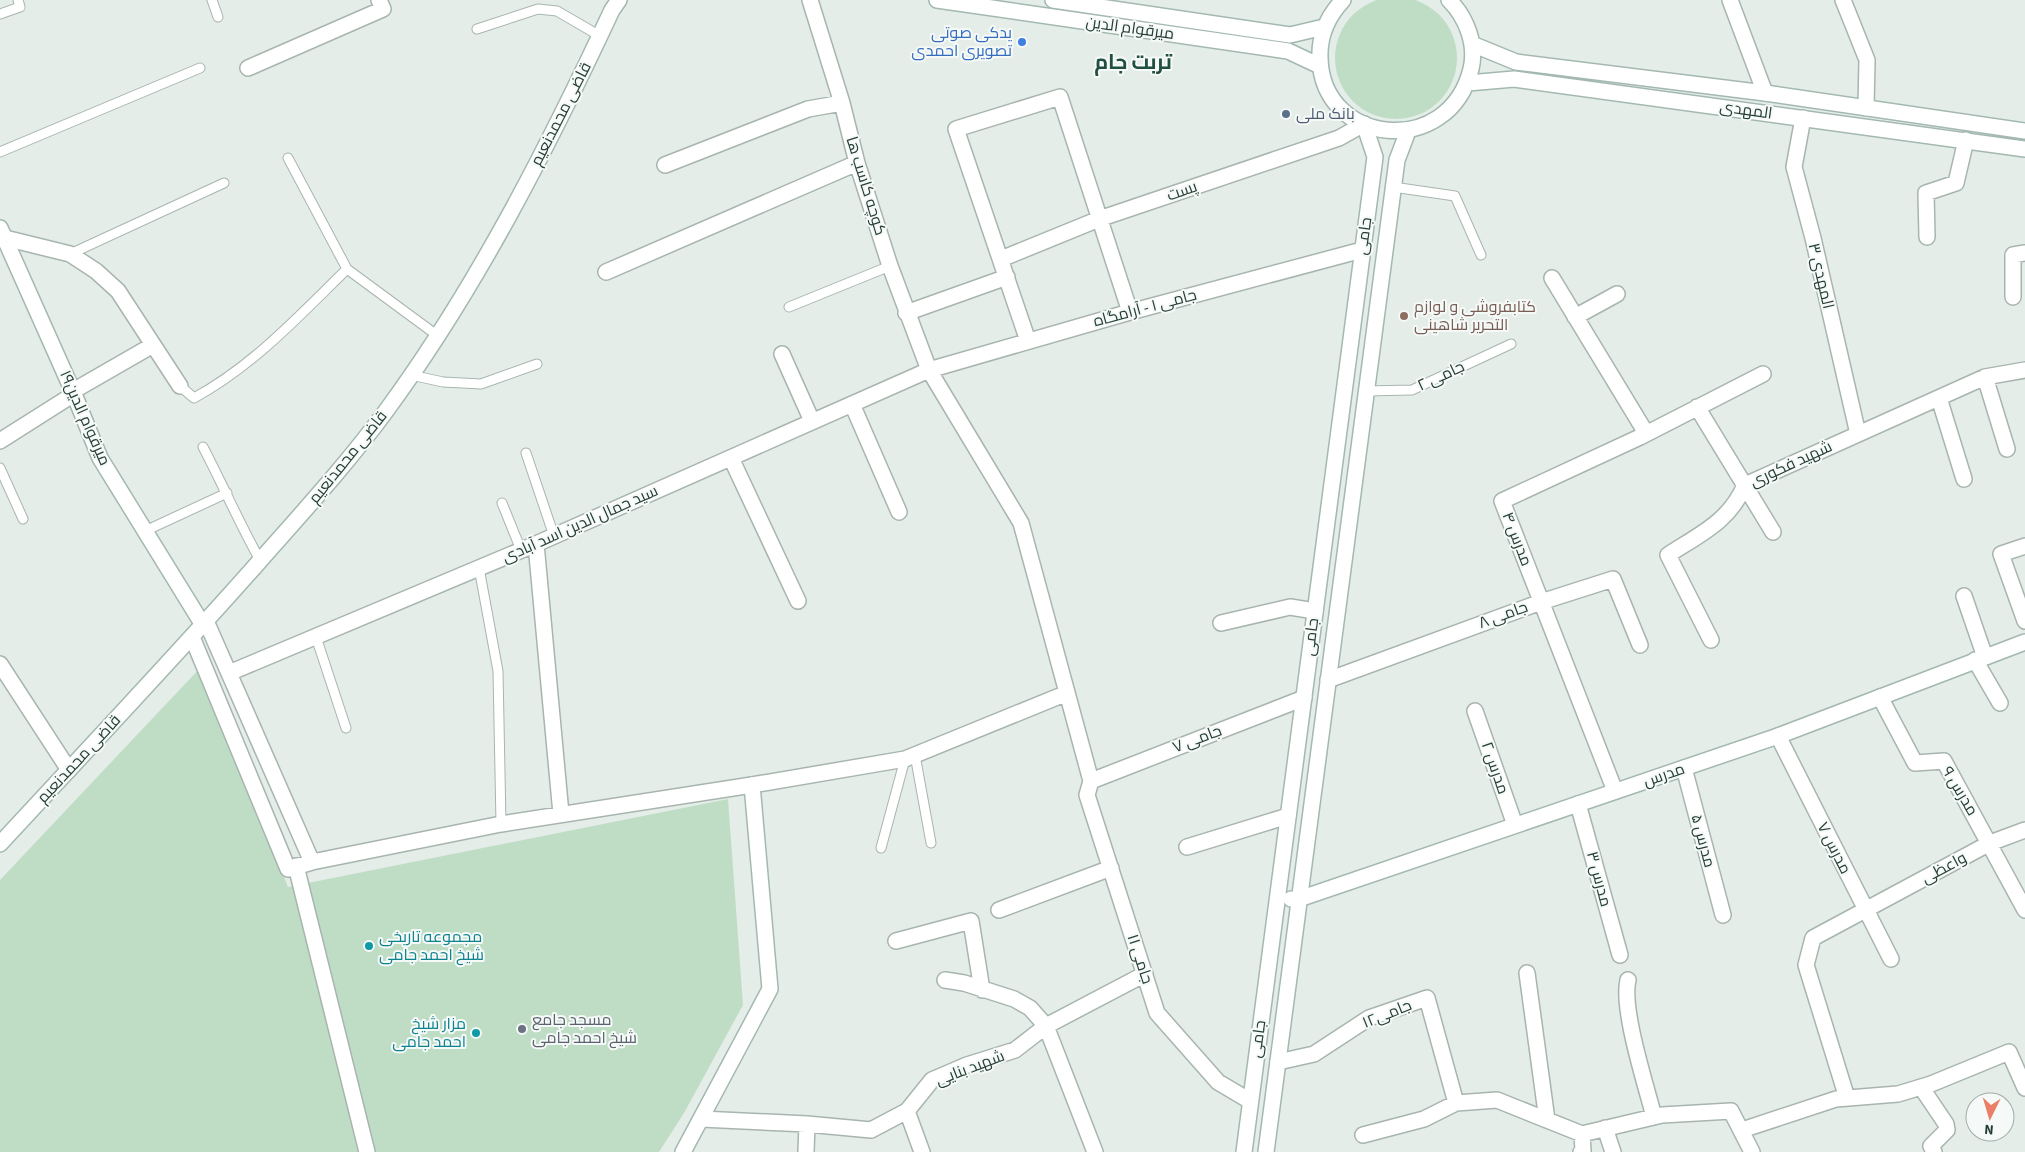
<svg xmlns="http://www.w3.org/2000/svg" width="2025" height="1152" font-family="'Source Sans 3',Cairo,sans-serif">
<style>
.green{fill:#bfddc5}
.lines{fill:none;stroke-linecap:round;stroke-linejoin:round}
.lane-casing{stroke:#a8b5af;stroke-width:11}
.street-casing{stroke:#a8b5af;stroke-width:18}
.secondary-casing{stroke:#a3b8b0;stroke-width:18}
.lane{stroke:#fff;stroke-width:9}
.street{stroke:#fff;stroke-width:15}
.secondary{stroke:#fff;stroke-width:15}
.shop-dot{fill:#3f7fe0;stroke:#f5f9f7;stroke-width:2}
.service-dot{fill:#5c6f8a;stroke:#f5f9f7;stroke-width:2}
.education-dot{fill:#8d6e63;stroke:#f5f9f7;stroke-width:2}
.culture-dot{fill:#0f9aa8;stroke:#f5f9f7;stroke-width:2}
.worship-dot{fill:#6b7280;stroke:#f5f9f7;stroke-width:2}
.labels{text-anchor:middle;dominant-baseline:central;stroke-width:4;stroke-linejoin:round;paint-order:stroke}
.street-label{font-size:16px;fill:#253e35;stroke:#f5f9f7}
.shop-label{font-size:16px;fill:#366cbe;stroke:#f5f9f7;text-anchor:end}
.service-label{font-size:16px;fill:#4e5e75;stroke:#f5f9f7;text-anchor:start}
.education-label{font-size:16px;fill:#785e54;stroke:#f5f9f7;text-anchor:start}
.culture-label{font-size:16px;fill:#0d838f;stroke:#f5f9f7;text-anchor:start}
.worship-label{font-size:16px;fill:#5b616d;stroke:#f5f9f7;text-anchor:start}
.district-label{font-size:21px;font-weight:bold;fill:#224f41;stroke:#f5f9f7}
</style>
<rect width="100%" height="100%" fill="#e5ede9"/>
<path class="green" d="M1335 58a61 61 0 1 1 122 0a61 61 0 1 1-122 0Z
M201 667 288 887 728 799 743 1005 684 1113 659 1152H0V880Z"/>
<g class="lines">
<g class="lane-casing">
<path id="lane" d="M212 0 218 17
M0 14 20 7 18 0
M477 29 538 9 557 11 600 36
M0 152 200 68
M288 158 347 269 438 336
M1393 187 1455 196 1481 255
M70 254 224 183
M789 307 890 266
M411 375 443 382 481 384 537 364
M180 386 194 398C253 366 299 316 347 269
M1366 391 1412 390 1511 344
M203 447C223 485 239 523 260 560
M526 453 554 536
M0 468 23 519
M502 503 521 550
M145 531 227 493
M479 568 498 671 501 824
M316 637 346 728
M915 755 931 843
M881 848 905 759"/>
</g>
<g class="street-casing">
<path id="street" d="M810 0 842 103 857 163 890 266 929 370 1021 523 1091 781
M1730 0 1765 93
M1843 0 1867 60 1866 108
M248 68 383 9 379 0
M1803 118 1794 167 1813 238 1858 434
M665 165 808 109 842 103
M1927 237 1926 193 1956 183 1966 140
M5 238 70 254 96 271 118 291 180 386
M1001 259 1099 219 1339 138 1364 124
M606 272 857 163
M1552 278 1646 433
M2013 297V255L2025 253
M906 313 1007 277
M1575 317 1617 294
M1028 341 956 129 1060 97 1130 312
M782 354 812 421
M1985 377 2007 449
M73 391 153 345
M1939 398 1964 479
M852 404 899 512
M1697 407 1773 532
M0 441 74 394
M731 458 798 601
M536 544 561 814
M2025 546 2001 554 2025 621
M1964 596 1985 657
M206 621 312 862
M1221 623 1290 607 1315 611
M192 637 288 869 312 862 501 824 752 785 905 759 1067 693
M1711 640 1668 555C1700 534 1729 522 1745 485L1985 377 2025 370
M1975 660 2000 703
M0 664 69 770
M229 673 536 544 929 370 1130 312 1362 250
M1328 680 1541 602 1613 579 1640 645
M1880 697 1915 763 1944 761 2025 910
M1475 711 1515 825
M1778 736 1891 959
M1684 768 1723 915
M1091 781 1087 795 1157 1013 1218 1082 1250 1101
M1091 781 1304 698
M1615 791 1502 501 1640 437 1763 374
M1578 804 1620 955
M1187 847 1288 816
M296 866 367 1152
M999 910 1111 868
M896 941 971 921 982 990
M1527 973 1547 1120
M945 980 964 983 1014 999 1030 1008 1046 1026 1095 1152
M1628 980C1621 1009 1646 1085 1654 1117
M1278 1062 1314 1054 1369 1018 1427 998 1456 1103
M1921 1087 1946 1124 1947 1130 1931 1146 1934 1152
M1847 1098 1806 965 1813 938 1990 843 2025 830
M907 1111 922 1152
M701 1119 807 1124 871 1130 907 1111 932 1080 967 1065 1015 1050 1046 1026 1145 974
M1605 1128 1613 1152
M1742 1130 1836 1099 1898 1094 1931 1084 2009 1052 2025 1088
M1363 1135 1424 1119 1456 1103 1497 1100 1582 1134 1662 1115 1731 1111 1752 1152
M806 1152 807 1124
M1581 1152 1583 1151 1582 1134"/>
</g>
<g class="secondary-casing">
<path id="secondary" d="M937 0 1288 51 1320 66
M1053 0 1290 35 1324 27
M1343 0C1328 16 1319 35 1320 58 1322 146 1449 159 1471 69 1477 44 1466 17 1449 0
M1472 44 1516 62 1765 93 2025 131
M1468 83 1514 79 2025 149
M0 228 74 394 100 458 203 625
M0 844C86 751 174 658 258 563 302 513 347 464 386 411 477 287 547 149 612 10L619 0
M1291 899H1299L1778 736 2025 642
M683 1152 770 989 752 785
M1244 1152 1375 157 1364 124
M1266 1152 1397 160 1408 131"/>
</g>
<use href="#lane" class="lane"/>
<use href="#street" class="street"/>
<use href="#secondary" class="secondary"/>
</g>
<circle class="shop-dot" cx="1022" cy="42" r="5"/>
<circle class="service-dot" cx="1286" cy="114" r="5"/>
<circle class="education-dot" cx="1404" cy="316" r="5"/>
<g class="culture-dot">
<circle cx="369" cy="946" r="5"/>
<circle cx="476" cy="1033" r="5"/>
</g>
<circle class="worship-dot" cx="522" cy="1029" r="5"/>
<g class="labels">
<g class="street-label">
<text transform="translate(1130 28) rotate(8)">میرقوام الدین</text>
<text transform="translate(1746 110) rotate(8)">المهدی</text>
<text transform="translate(561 114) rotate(-63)">قاضی محمدنعیم</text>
<text transform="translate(866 186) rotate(73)">کوچه کاسب ها</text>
<text transform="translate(1182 191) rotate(-19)">پست</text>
<text transform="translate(1364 236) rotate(-82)">جامی</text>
<text transform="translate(1821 276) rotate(77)">المهدی ۳</text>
<text transform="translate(1145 308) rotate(-15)">جامی ۱ - آرامگاه</text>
<text transform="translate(1441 376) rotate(-25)">جامی ۲</text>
<text transform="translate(85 418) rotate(66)">میرقوام الدین۱۹</text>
<text transform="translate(348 457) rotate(-51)">قاضی محمدنعیم</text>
<text transform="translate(1791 464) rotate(-25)">شهید فکوری</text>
<text transform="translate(580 524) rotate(-24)">سید جمال الدین اسد آبادی</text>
<text transform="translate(1517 539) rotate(69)">مدرس ۴</text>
<text transform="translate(1503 615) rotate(-20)">جامی ۸</text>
<text transform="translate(1311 637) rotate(-83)">جامی</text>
<text transform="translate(1197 739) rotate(-21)">جامی ۷</text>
<text transform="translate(79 759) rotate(-47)">قاضی محمدنعیم</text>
<text transform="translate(1495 768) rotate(71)">مدرس ۲</text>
<text transform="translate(1664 775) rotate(-19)">مدرس</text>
<text transform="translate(1960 791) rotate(59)">مدرس ۹</text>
<text transform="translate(1703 841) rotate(75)">مدرس ۵</text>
<text transform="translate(1834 848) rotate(63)">مدرس ۷</text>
<text transform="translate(1944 868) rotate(-28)">واعظی</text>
<text transform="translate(1599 879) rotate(75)">مدرس ۳</text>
<text transform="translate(1140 959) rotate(72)">جامی ۱۱</text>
<text transform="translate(1387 1014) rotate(-22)">جامی۱۲</text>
<text transform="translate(1258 1039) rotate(-82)">جامی</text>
<text transform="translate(970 1068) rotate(-21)">شهید بنایی</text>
</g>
<g class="shop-label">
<text x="1012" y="33">یدکی صوتی<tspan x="1012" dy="18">تصویری احمدی</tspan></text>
</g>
<g class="service-label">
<text x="1296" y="114">بانک ملی</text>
</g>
<g class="education-label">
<text x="1414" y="307">کتابفروشی و لوازم<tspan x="1414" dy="18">التحریر شاهینی</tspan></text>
</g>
<g class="culture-label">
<text x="379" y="937">مجموعه تاریخی<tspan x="379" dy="18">شیخ احمد جامی</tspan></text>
<text x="466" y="1024" text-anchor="end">مزار شیخ<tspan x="466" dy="18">احمد جامی</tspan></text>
</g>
<g class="worship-label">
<text x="532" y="1020">مسجد جامع<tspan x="532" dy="18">شیخ احمد جامی</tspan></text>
</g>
<g class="district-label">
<text x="1133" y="62">تربت جام</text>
</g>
</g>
<g transform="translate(1990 1117) rotate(185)"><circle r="24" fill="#f5f9f7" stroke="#a2aea9"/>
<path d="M0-4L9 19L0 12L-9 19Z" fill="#ea7e66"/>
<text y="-8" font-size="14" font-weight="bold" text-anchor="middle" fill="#253e35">N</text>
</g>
</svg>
